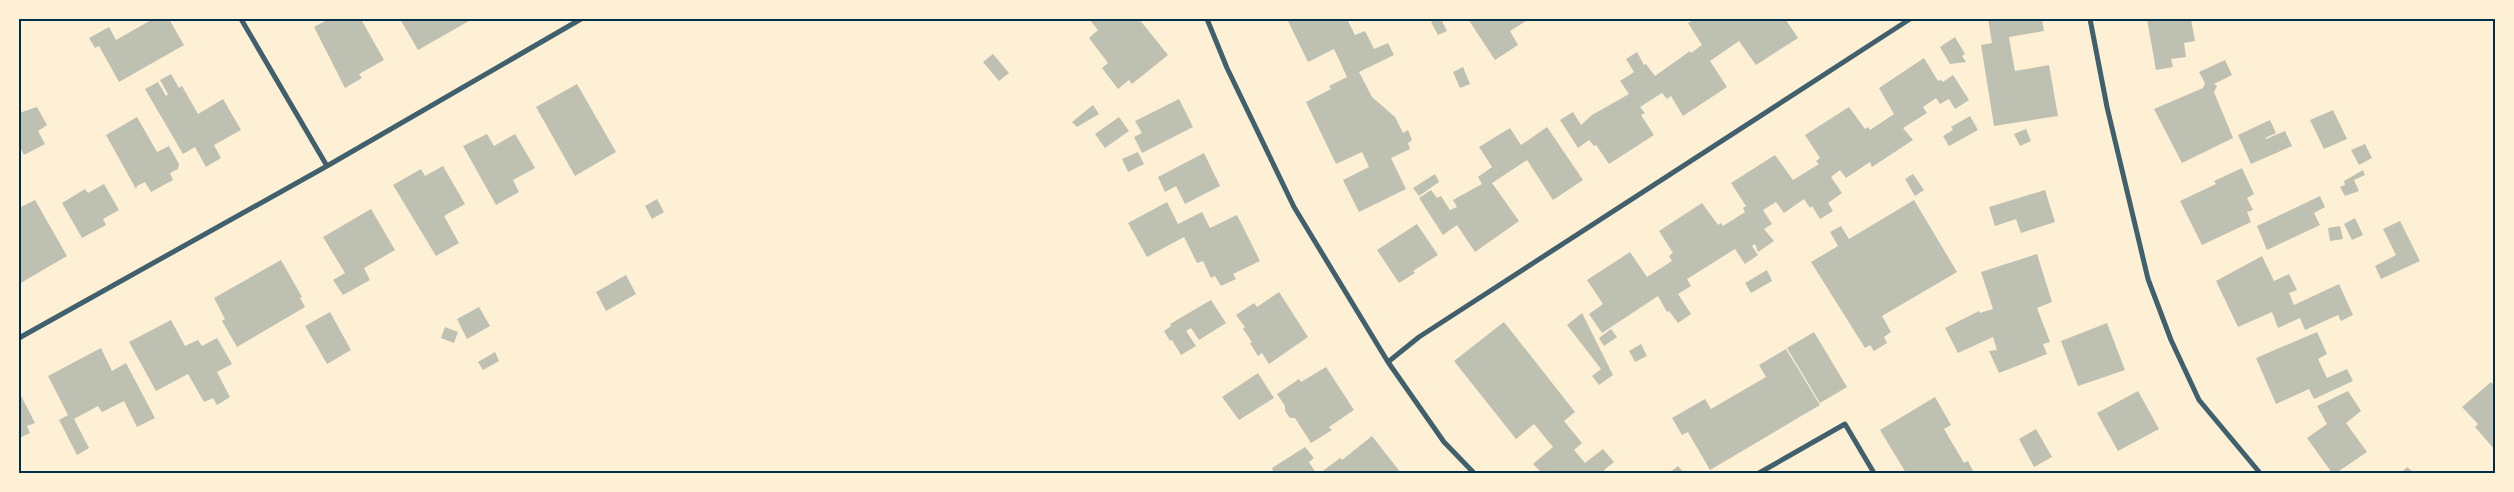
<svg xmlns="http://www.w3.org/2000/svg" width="2514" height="492" font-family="'Asap Condensed',sans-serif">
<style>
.building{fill:#bec0b2}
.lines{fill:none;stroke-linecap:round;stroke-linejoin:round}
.minor{stroke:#3f606c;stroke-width:5}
.neatline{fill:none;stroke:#003049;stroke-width:2}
</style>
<rect width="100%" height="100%" fill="#fdf0d5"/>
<path class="building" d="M153 19H169L184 45 119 82 99 46 95 48 89 38 109 27 116 40Z
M329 19H361L384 60 359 74 362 78 345 88 314 27Z
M400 19H468L469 21 418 50Z
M1089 19H1139L1168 55 1132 84 1129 80 1118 89 1102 68 1108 63 1089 38 1098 30Z
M1287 19H1347L1355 35 1365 31 1374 49 1388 43 1394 55 1359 72 1372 97 1395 117 1403 133 1408 130 1412 140 1408 143 1410 149 1391 158 1406 189 1359 212 1343 180 1369 167 1362 152 1336 164 1306 102 1331 89 1329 86 1347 77 1334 49 1308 62Z
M1437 19H1441L1447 31 1438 35 1431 22Z
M1468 19H1529L1510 31 1518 45 1495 60Z
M1695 19H1789L1786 20 1798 38 1756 65 1739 41 1710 61 1727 87 1683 116 1671 96 1667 99 1662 93 1640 107 1645 113 1641 115 1654 135 1609 164 1596 145 1594 146 1589 140 1578 148 1560 120 1573 112 1581 125 1592 115 1629 94 1620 81 1634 72 1626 59 1637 52 1644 65 1646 64 1655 76 1690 51 1691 53 1702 45 1688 23Z
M1988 19H2042L2044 31 2009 37 2012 55 2015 71 2049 65 2058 116 1994 126 1981 45 1992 43Z
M2147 19H2191L2195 41 2184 43 2186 57 2171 59 2173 67 2156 70Z
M1955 37 1965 54 1962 56 1966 62 1950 64 1940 47Z
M993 54 1009 73 999 81 983 62Z
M1924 58 1938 81 1941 80 1943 82 1953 75 1969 100 1955 109 1949 99 1940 104 1936 98 1923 107 1927 113 1903 128 1913 140 1872 167 1870 162 1846 178 1840 170 1831 177 1842 193 1828 203 1833 211 1820 219 1812 206 1810 208 1804 199 1784 213 1776 202 1763 210 1772 224 1764 229 1774 241 1758 252 1755 244 1752 246 1758 255 1745 264 1735 249 1687 279 1691 286 1678 294 1691 314 1678 323 1669 311 1667 312 1658 296 1602 333 1589 314 1603 304 1587 280 1630 252 1647 277 1661 268 1672 261 1669 256 1673 253 1659 231 1702 203 1718 225 1721 223 1723 226 1745 212 1743 208 1746 206 1731 183 1775 155 1793 180 1819 164 1816 161 1820 158 1805 135 1849 107 1865 129 1868 127 1870 130 1894 114 1879 88Z
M2225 60 2232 75 2214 84 2217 86 2214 92 2233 138 2182 163 2154 109 2203 88 2205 83 2199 72Z
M1463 67 1470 84 1460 88 1453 72Z
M171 74 179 88 182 86 198 114 223 99 241 130 214 145 221 158 206 167 195 147 183 154 145 89 158 82 166 96 168 94 160 80Z
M577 84 616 152 575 176 536 107Z
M1179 99 1193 127 1142 153 1134 137 1142 133 1135 121Z
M1093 105 1099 114 1077 127 1072 122Z
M37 107 47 125 38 131 45 144 24 155 19 145V113Z
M2333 110 2347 139 2324 149 2310 120Z
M1970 116 1978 130 1949 146 1943 136 1953 130 1951 127Z
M137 117 157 152 169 146 179 164 178 169 170 173 173 180 151 192 145 182 137 186 136 189 106 135Z
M1119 117 1129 131 1105 148 1095 134Z
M2270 120 2276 133 2265 138 2266 139 2285 131 2292 146 2251 164 2238 135Z
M1547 127 1583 180 1553 200 1527 160 1492 183 1519 221 1475 252 1457 225 1443 235 1419 198 1431 190 1437 198 1441 196 1450 210 1457 207 1453 200 1482 184 1478 177 1492 167 1479 147 1510 128 1521 145Z
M2026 129 2031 141 2020 146 2014 134Z
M487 134 494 146 515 134 535 168 513 180 519 192 496 205 463 146Z
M2365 144 2372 158 2359 165 2351 150Z
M1138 152 1144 164 1128 172 1122 159Z
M1204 153 1220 186 1185 204 1176 186 1165 192 1158 177Z
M443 166 465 204 444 216 459 243 436 256 393 185 421 169 425 176Z
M2242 168 2254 194 2247 198 2253 210 2247 212 2251 222 2202 245 2180 201 2216 184 2214 181Z
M2363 170 2365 175 2354 180 2359 191 2345 196 2340 187 2345 185 2344 181Z
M1435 174 1439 182 1419 196 1413 188Z
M1913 174 1924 190 1915 196 1905 179Z
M104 184 119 210 103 219 106 225 82 238 62 203 85 189 88 193Z
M2045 190 2055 222 2021 233 2016 219 1995 226 1989 207Z
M2320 196 2325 207 2314 213 2320 225 2267 250 2257 226Z
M657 199 664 212 652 219 645 206Z
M35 200 67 256 19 284V208Z
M1914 200 1957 272 1882 316 1891 332 1884 337 1887 343 1874 351 1870 345 1865 348 1811 262 1838 246 1830 232 1841 226 1849 239Z
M1167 202 1178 224 1202 212 1210 228 1237 215 1260 261 1233 274 1236 279 1221 286 1215 276 1211 278 1203 261 1197 263 1184 237 1147 257 1128 223Z
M371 209 395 250 364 268 370 280 343 295 333 280 345 273 323 237Z
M2355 218 2363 235 2352 240 2344 224Z
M2400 221 2420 261 2381 279 2375 266 2396 255 2383 229Z
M1417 224 1438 255 1413 271 1415 273 1399 283 1377 250Z
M2340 226 2343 239 2330 241 2328 228Z
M2037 254 2052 302 2037 308 2050 342 2043 344 2047 354 1999 373 1989 351 1997 350 1993 337 1958 353 1945 328 1979 311 1980 313 1993 309 1981 272Z
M2262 256 2274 281 2289 274 2297 290 2289 293 2294 305 2339 284 2353 315 2341 321 2338 315 2305 330 2300 318 2278 328 2272 312 2238 327 2216 281Z
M281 260 302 297 300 298 305 307 237 347 222 321 225 319 214 298Z
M1767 270 1772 281 1751 293 1745 283Z
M626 275 636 294 606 311 596 292Z
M1279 292 1308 337 1269 364 1262 353 1258 356 1250 343 1252 342 1243 329 1245 327 1236 315 1254 303 1257 307Z
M1211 300 1226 323 1199 340 1191 328 1186 331 1196 346 1181 355 1172 340 1170 341 1164 331 1171 326 1170 324Z
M479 307 490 326 467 339 457 319Z
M330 312 351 350 327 364 305 326Z
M1582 313 1613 375 1599 385 1592 376 1601 369 1567 325Z
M171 320 185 346 198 340 202 346 217 338 232 364 217 372 230 397 217 405 213 398 204 402 188 374 156 391 129 342Z
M1504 322 1575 412 1564 421 1582 443 1574 450 1585 463 1603 449 1614 462 1604 470 1607 473H1542L1533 464 1553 447 1534 424 1516 439 1454 361Z
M2107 323 2125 370 2078 386 2061 341Z
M445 327 458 332 454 343 441 338Z
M1611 329 1617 337 1604 346 1599 338Z
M1814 332 1847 387 1820 403 1787 348Z
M2317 332 2327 354 2318 359 2327 378 2347 369 2353 381 2314 399 2309 389 2276 404 2256 358Z
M1641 344 1647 356 1635 362 1629 351Z
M101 348 112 371 126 363 155 418 137 427 124 401 102 412 98 406 74 419 89 448 77 455 59 420 68 415 48 376Z
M1786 349 1820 405 1710 470 1688 432 1682 435 1672 418 1705 399 1711 409 1766 377 1759 365Z
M495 352 499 361 483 370 478 362Z
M1326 367 1354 410 1329 427 1332 430 1311 443 1295 418H1290L1285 411V406L1277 394 1299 379 1301 382Z
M1258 373 1274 398 1239 420 1222 397Z
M2491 382 2495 387V450L2475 427 2478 424 2462 407Z
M2138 391 2159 429 2118 451 2097 413Z
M2348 391 2361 411 2346 423 2367 452 2336 473H2332L2307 438 2327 424 2317 406Z
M19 392 35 423 27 426 30 433 19 438Z
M1935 397 1951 425 1944 429 1964 463 1968 461 1974 473H1906L1880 430Z
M2036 429 2052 457 2034 467 2019 439Z
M1372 436 1401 473H1320L1340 458 1342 460Z
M1305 447 1314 458 1309 462 1316 473H1270L1273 471 1272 468Z
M1678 466 1684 473H1669Z
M2407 467 2414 473H2401Z"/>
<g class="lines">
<path class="minor" d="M241 19 327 166
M1207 19 1227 68 1294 207 1388 362 1419 337 1910 19
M2090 19 2107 107 2148 279 2171 340 2199 400 2260 473
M19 338 327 166 581 19
M1388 362 1444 442 1474 473
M1759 473 1845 424 1874 473"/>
</g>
<rect width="2514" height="492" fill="none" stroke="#fdf0d5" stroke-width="40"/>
<rect x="20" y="20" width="2474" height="452" class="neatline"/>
</svg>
